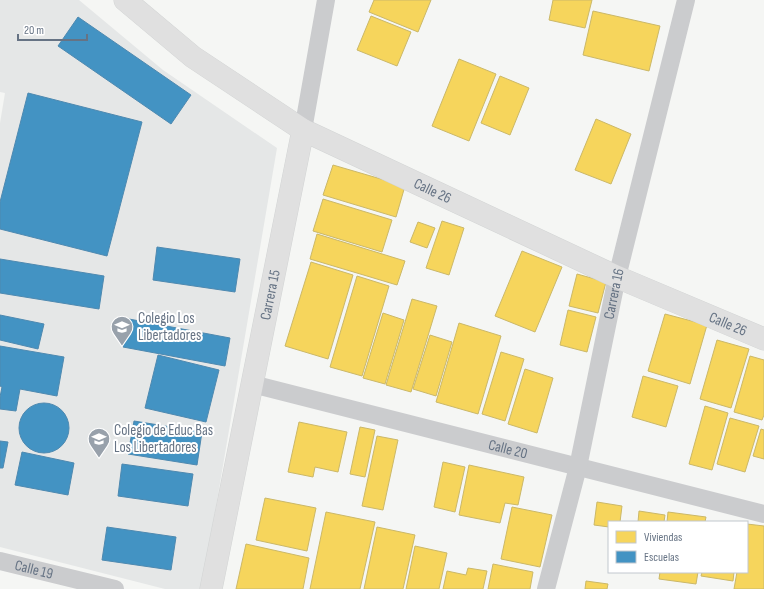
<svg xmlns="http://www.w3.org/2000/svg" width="764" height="589" font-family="'Sofia Sans Condensed',sans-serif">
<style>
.built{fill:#e5e7e7}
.homes{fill:#f6d55c;stroke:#cbb868}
.schools{fill:#4393c3;stroke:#4e89b0}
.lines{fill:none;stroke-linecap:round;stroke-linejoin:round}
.secondary-casing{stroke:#d2d4d4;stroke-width:23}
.street{stroke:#cbccce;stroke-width:18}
.secondary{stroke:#e0e0e0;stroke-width:22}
.labels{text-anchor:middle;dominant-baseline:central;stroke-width:4;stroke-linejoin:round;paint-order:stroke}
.street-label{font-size:15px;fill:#667384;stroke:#fff}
.poi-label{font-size:15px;fill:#667384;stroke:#fff;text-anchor:start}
</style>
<rect width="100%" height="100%" fill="#f5f6f4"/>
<path class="built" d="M0 0H79L163 70 277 148 202 589H165L0 547V123L5 93 0 92Z"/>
<path class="homes" d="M374 0H431L418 32 369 12Z
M553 0H592L585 28 549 20Z
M593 11 660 26 649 71 583 55Z
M371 16 411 32 397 66 357 50Z
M459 59 496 74 469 141 432 126Z
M500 76 529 88 510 135 481 123Z
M596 119 631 134 611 184 575 170Z
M333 165 405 186 396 217 323 195Z
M323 199 392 220 382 252 313 231Z
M442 221 464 228 449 275 426 268Z
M418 222 435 228 427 248 410 242Z
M317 234 405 261 397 285 310 259Z
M522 251 562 267 535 332 495 316Z
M311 262 353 275 328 359 285 346Z
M577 274 606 282 598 313 569 306Z
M357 276 389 286 362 376 330 367Z
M412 299 437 306 411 392 386 385Z
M568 310 596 317 587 352 560 345Z
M383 313 404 320 385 384 363 378Z
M665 314 707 325 690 384 648 371Z
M459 323 501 336 478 414 436 402Z
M430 335 452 342 436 396 413 389Z
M717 340 749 349 731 408 700 399Z
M501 352 524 359 505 421 482 414Z
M750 356 764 360V415L762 420 734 412Z
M525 369 553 378 537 433 508 424Z
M643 376 678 386 666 427 632 417Z
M705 406 728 413 712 470 689 464Z
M730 418 759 426 745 472 717 464Z
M299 422 347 432 338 472 315 467 313 477 288 472Z
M360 427 375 430 365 477 350 474Z
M761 429 764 430V459L753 456Z
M377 436 398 440 383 510 362 506Z
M443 462 465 467 455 512 434 507Z
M469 465 524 477 518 505 505 503 500 523 459 515Z
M265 498 316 508 307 551 256 540Z
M597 502 622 506 620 522H609V527L594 525Z
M512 507 552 515 540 567 501 559Z
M639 511 665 515 664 522H638Z
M326 512 375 522 360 589H310Z
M668 512 706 517 705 522H667Z
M747 524 764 526V589H734L737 572H747Z
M377 527 415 535 403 589H364Z
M246 544 309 558 303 589H236Z
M415 546 447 553 439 589H406Z
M493 564 533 572 530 589H488Z
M468 568 487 571 483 589H443L447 571 466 575Z
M660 572H698L696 584 659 579Z
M702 572H734L733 581 701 576Z
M586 581 608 584 607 589H585Z"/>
<path class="schools" d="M78 17 191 95 171 124 58 46Z
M28 93 142 122 107 256 0 229V202Z
M157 247 240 259 235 292 153 280Z
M0 259 104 276 99 309 0 293Z
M0 315 44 324 38 349 0 340Z
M129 319 230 338 225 366 123 347Z
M0 346 64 357 57 396 20 389 16 411 0 409V397L2 387 0 386Z
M158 355 219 370 206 422 145 408Z
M19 428a25 25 0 1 1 50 0a25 25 0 1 1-50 0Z
M134 421 202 432 197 465 128 454Z
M0 441 8 442 3 468H0Z
M22 452 74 463 68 495 15 485Z
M122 464 193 474 188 506 118 496Z
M107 527 176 537 171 570 102 560Z"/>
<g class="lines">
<g class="secondary-casing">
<g id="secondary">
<path id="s4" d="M125 0 193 57 303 130 617 277 764 339"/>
<path id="s5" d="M211 589 303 130"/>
</g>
</g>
<g class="street">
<path d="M303 130 326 0"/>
<path id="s1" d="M252 384 764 514"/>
<path id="s2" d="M0 561 115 589"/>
<path id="s3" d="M546 589 578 467 617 277 686 0"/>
</g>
<use href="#secondary" class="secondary"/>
</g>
<defs>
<g id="school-pin" transform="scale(1.15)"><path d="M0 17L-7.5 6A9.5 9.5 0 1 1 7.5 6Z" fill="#98a1ab" stroke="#fff"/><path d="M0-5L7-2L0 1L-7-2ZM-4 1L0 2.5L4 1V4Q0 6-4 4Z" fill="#fff"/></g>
</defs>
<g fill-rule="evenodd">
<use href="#school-pin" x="122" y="327"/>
<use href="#school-pin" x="99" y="439"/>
</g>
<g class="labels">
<g class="street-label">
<text stroke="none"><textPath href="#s4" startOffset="364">Calle 26</textPath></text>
<text stroke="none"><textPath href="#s3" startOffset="303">Carrera 16</textPath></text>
<text stroke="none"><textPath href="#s5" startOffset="300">Carrera 15</textPath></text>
<text stroke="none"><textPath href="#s4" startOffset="688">Calle 26</textPath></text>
<text stroke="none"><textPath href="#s1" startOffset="264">Calle 20</textPath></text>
<text stroke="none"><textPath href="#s2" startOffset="35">Calle 19</textPath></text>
</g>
<g class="poi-label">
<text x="138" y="318">Colegio Los<tspan x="138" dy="17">Libertadores</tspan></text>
<text x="114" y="430">Colegio de Educ Bas<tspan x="114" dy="17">Los Libertadores</tspan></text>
</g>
</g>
<rect x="608" y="521" width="140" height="52" fill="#ffffff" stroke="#c2c7ce"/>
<rect x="616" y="531" width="20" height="12" fill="#f6d55c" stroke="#c2c7ce"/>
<text x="644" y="541" font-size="12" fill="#667384">Viviendas</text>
<rect x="616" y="551" width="20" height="12" fill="#4393c3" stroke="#c2c7ce"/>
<text x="644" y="561" font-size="12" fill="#667384">Escuelas</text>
<path d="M18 34v6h69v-6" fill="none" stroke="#667384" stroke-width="2"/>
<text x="24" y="34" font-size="12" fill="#667384" stroke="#ffffff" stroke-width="3" paint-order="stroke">20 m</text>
</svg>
